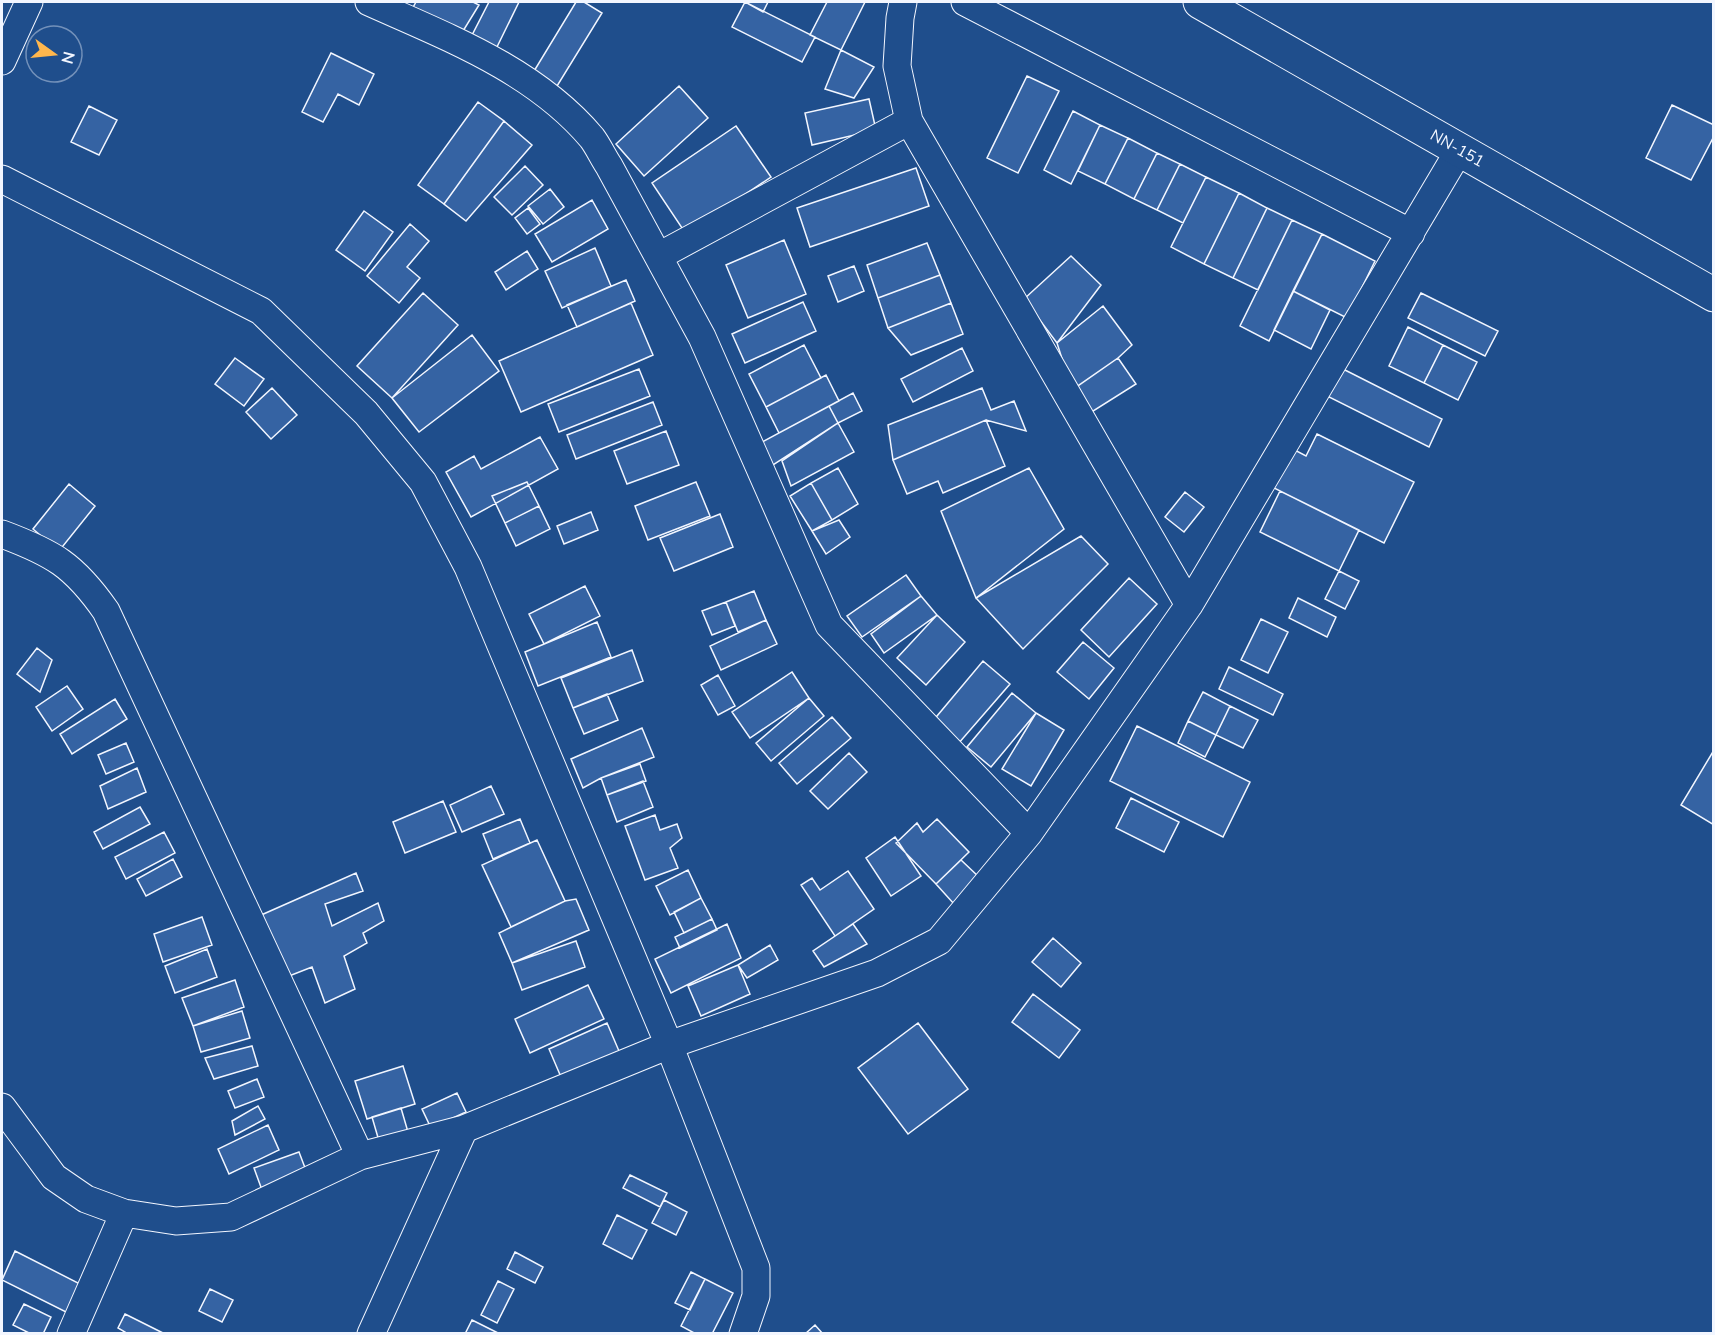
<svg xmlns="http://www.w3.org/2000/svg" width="1715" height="1335" font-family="'Nunito Sans',sans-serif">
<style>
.building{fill:#3563a3;stroke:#f2f6ff;stroke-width:1.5}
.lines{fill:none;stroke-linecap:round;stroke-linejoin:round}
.street-casing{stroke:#f2f6ff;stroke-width:29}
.secondary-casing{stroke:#f2f6ff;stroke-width:35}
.street{stroke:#1f4e8c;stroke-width:27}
.secondary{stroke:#1f4e8c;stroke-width:33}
.labels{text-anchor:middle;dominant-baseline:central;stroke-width:4.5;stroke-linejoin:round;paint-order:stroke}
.street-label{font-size:16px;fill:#f2f6ff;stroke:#1f4e8c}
</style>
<rect width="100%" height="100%" fill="#1f4e8c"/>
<path class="building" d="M416 2H473L479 5 460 36 411 11Z
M489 2H519L493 55 468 43Z
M576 2H584L602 13 554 91 531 76Z
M745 2 815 37 802 62 732 27Z
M745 2H768L763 12Z
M827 2H865L841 50 810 35Z
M841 50 874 67 854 98 825 89Z
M331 53 374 74 359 105 338 94 323 122 302 112Z
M1027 76 1059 91 1018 173 987 158Z
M679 86 708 118 644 176 616 144Z
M869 99 876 130 812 145 805 113Z
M478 102 504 121 444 204 418 185Z
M1672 105 1714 125V136L1691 180 1646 158Z
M89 106 117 120 99 155 71 142Z
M1073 111 1100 125 1071 184 1044 170Z
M504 121 532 145 466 221 444 204Z
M1100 125 1128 138 1105 184 1078 171Z
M736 126 771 177 686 234 652 183Z
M1128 138 1157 153 1134 199 1105 184Z
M1157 153 1180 164 1157 210 1134 199Z
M1180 164 1206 177 1183 223 1157 210Z
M525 166 543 185 512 215 494 197Z
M916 168 929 206 810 247 797 208Z
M1206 177 1239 193 1204 264 1171 247Z
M550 189 564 207 543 224 528 206Z
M1239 193 1267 208 1233 278 1204 264Z
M592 200 608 229 552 262 535 234Z
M528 208 540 224 527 234 515 218Z
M1267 208 1292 220 1258 290 1233 278Z
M364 211 393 232 365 271 336 250Z
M1292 220 1322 234 1269 341 1240 326Z
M410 224 429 241 407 267 420 278 399 303 367 276Z
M1322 234 1375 261 1347 318 1293 291Z
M784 240 806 294 748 318 726 265Z
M927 243 940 275 878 298 867 265Z
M595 248 611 286 562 308 545 271Z
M527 251 538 269 506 290 495 272Z
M1071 256 1101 285 1057 343 1024 299Z
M854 266 864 291 838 302 828 276Z
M940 275 951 303 888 328 878 298Z
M626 280 635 301 577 327 567 305Z
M1293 291 1330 310 1311 349 1274 330Z
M423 293 458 325 392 398 357 366Z
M1421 293 1498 331 1485 356 1408 318Z
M803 302 816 331 745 363 732 334Z
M631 303 653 355 521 412 499 361Z
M951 303 963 334 911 355 888 328Z
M1103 306 1132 345 1118 358 1072 390 1057 343Z
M1408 327 1443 345 1424 383 1389 366Z
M472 335 499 371 419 432 392 398Z
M804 345 821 378 766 407 749 374Z
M1443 345 1477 362 1458 400 1424 383Z
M962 348 973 371 913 402 901 379Z
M235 358 264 379 244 406 215 384Z
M1118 358 1136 384 1090 413 1072 390Z
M1341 368 1442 419 1429 447 1327 396Z
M639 369 650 396 559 432 548 404Z
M826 375 839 401 779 433 766 407Z
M272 388 297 415 271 439 246 412Z
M982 388 991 410 1014 401 1026 431 986 420 893 460 888 425Z
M853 393 862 411 838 423 829 406Z
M653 402 662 425 576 459 567 435Z
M829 406 838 423 773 465 762 442Z
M986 420 1005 466 943 493 938 481 907 494 893 460Z
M838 423 854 452 791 486 782 461Z
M666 431 679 465 627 484 614 451Z
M1317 434 1414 482 1384 543 1272 487 1291 448 1306 456Z
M540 437 558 469 471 517 446 472 474 456 481 469Z
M838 468 858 504 832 520 811 483Z
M1029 468 1064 529 976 598 941 511Z
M527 482 539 506 505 523 492 496Z
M696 482 710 516 648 540 635 506Z
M811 483 832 520 812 531 790 496Z
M69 484 95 506 59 551 33 529Z
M1280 491 1359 530 1339 571 1260 532Z
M1185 492 1204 507 1184 532 1165 517Z
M539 506 550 529 516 546 505 523Z
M591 512 598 530 564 544 557 526Z
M720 514 733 547 674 571 660 538Z
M839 520 850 537 826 554 812 531Z
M1081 536 1108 564 1023 649 976 598Z
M1339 571 1359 581 1345 609 1325 599Z
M906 575 921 596 862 637 847 616Z
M1129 578 1157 604 1109 657 1081 630Z
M585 586 600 616 544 644 529 614Z
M754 591 766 620 738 632 726 602Z
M921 596 937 615 884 653 871 634Z
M1298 598 1336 617 1327 637 1289 618Z
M726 602 735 626 712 635 702 611Z
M937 615 965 642 926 685 897 658Z
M1261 619 1288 632 1268 673 1241 660Z
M766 620 777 644 721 670 710 646Z
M597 622 611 657 538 686 525 652Z
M1083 642 1114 668 1089 699 1057 672Z
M37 648 52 660 40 692 17 674Z
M632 650 643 681 573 708 561 678Z
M983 661 1010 684 958 744 932 722Z
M1229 667 1283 694 1273 715 1219 689Z
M792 672 809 698 750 738 732 712Z
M718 675 735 706 718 715 701 685Z
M67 686 83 709 52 731 36 707Z
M1203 692 1230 706 1216 735 1188 721Z
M1012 693 1036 713 991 767 967 747Z
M607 694 618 720 584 734 573 708Z
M809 698 824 716 771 761 756 743Z
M115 699 127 719 72 754 60 734Z
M1230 706 1258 720 1243 748 1216 735Z
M1036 713 1064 730 1031 786 1002 769Z
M832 717 851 738 797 784 779 763Z
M1188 721 1216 735 1205 757 1178 743Z
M1137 726 1250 782 1223 837 1110 781Z
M642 728 654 757 601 778 583 788 571 759Z
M126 743 134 762 106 774 98 755Z
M1714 750V825L1681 805Z
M849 753 867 772 828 809 810 791Z
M640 764 646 781 607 795 601 778Z
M137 768 146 792 108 809 100 786Z
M643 781 653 807 617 822 607 795Z
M491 786 504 814 462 832 450 805Z
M1131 798 1179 822 1164 852 1116 828Z
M443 801 456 832 405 853 393 822Z
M140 807 150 824 103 849 94 832Z
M655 815 660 830 677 824 682 838 670 848 678 868 645 880 625 826Z
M520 819 530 843 493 859 483 834Z
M937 819 969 852 936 884 896 843 917 823 923 832Z
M164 832 175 853 126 879 115 857Z
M895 837 921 876 891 896 866 858Z
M537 840 565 901 511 927 482 865Z
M173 859 182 877 146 896 137 879Z
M961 860 980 878 954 904 936 884Z
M688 870 701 898 670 915 656 886Z
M848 871 874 909 835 936 801 885 812 878 820 890Z
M356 873 363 891 325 904 332 926 378 903 384 921 363 933 367 943 344 956 355 989 325 1003 312 967 284 978 259 916Z
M701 898 712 919 684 933 674 912Z
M576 899 589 930 512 963 499 933 565 901Z
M202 917 212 945 163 962 154 934Z
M712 919 717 930 680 948 675 937Z
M727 924 741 958 671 993 655 959Z
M853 924 867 944 824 967 813 951Z
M1053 938 1081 963 1061 987 1032 962Z
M576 941 585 967 522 990 512 963Z
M770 945 778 960 747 978 738 965Z
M207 949 217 977 175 993 165 966Z
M738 965 750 994 701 1016 688 986Z
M235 980 244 1007 193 1026 182 998Z
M588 985 604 1019 530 1053 515 1019Z
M1033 994 1080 1030 1059 1058 1012 1022Z
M242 1011 250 1038 201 1052 193 1026Z
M607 1023 619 1051 561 1077 549 1049Z
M918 1023 968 1089 908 1134 858 1068Z
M252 1046 258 1066 214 1079 205 1058Z
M403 1066 415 1104 367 1119 355 1081Z
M257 1079 264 1097 235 1108 228 1091Z
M457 1093 466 1112 431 1128 422 1109Z
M258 1106 265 1119 235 1135 232 1121Z
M401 1108 408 1132 379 1141 372 1117Z
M268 1125 279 1150 229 1174 218 1149Z
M299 1152 307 1173 262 1190 254 1168Z
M630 1175 667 1193 660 1207 623 1188Z
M664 1200 687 1212 676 1235 652 1223Z
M617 1215 647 1230 632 1259 603 1244Z
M15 1251 82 1285 68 1313 2 1280Z
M515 1252 543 1267 535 1283 507 1269Z
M691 1272 705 1279 690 1310 675 1303Z
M705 1279 733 1293 712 1334H696L681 1326Z
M498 1281 514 1289 497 1323 481 1315Z
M210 1289 233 1300 222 1322 199 1311Z
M24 1304 51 1317 43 1334H31L13 1325Z
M125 1314 165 1334H124L125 1332 118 1328Z
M472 1320 500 1334H465Z
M815 1325 823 1334H805Z"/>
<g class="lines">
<g class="street-casing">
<path id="street" d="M369 2C447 37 535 70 592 138 598 146 603 157 609 166L702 337 829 625 1029 833
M903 2 900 18 897 66 909 121 1189 605
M965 2 1411 233
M2 61 29 2
M2 179 261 311 366 413 423 482 468 567 669 1045 756 1268V1296L743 1334
M659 256 909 121
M2 534C53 553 74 565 106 611L360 1156
M2 1107 54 1177 86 1199 124 1213 176 1221 231 1217 360 1156 464 1129
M71 1334 124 1213
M371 1334 464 1129 669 1045 877 973 939 941 1029 833 1189 605 1460 149"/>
</g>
<g class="secondary-casing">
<g id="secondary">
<path id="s1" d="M1200 2 1714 295"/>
</g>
</g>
<use href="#street" class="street"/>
<use href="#secondary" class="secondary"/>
</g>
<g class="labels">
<g class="street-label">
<text stroke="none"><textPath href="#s1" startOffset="296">NN-151</textPath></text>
</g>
</g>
<rect width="1715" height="1335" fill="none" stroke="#f2f6ff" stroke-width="6"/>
<g transform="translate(54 54) rotate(105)"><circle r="28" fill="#1f4e8c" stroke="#7391ba" stroke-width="1.5"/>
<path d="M0-4.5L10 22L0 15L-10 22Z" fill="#ffb74d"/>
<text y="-9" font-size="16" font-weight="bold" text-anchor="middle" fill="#f2f6ff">N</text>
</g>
</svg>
